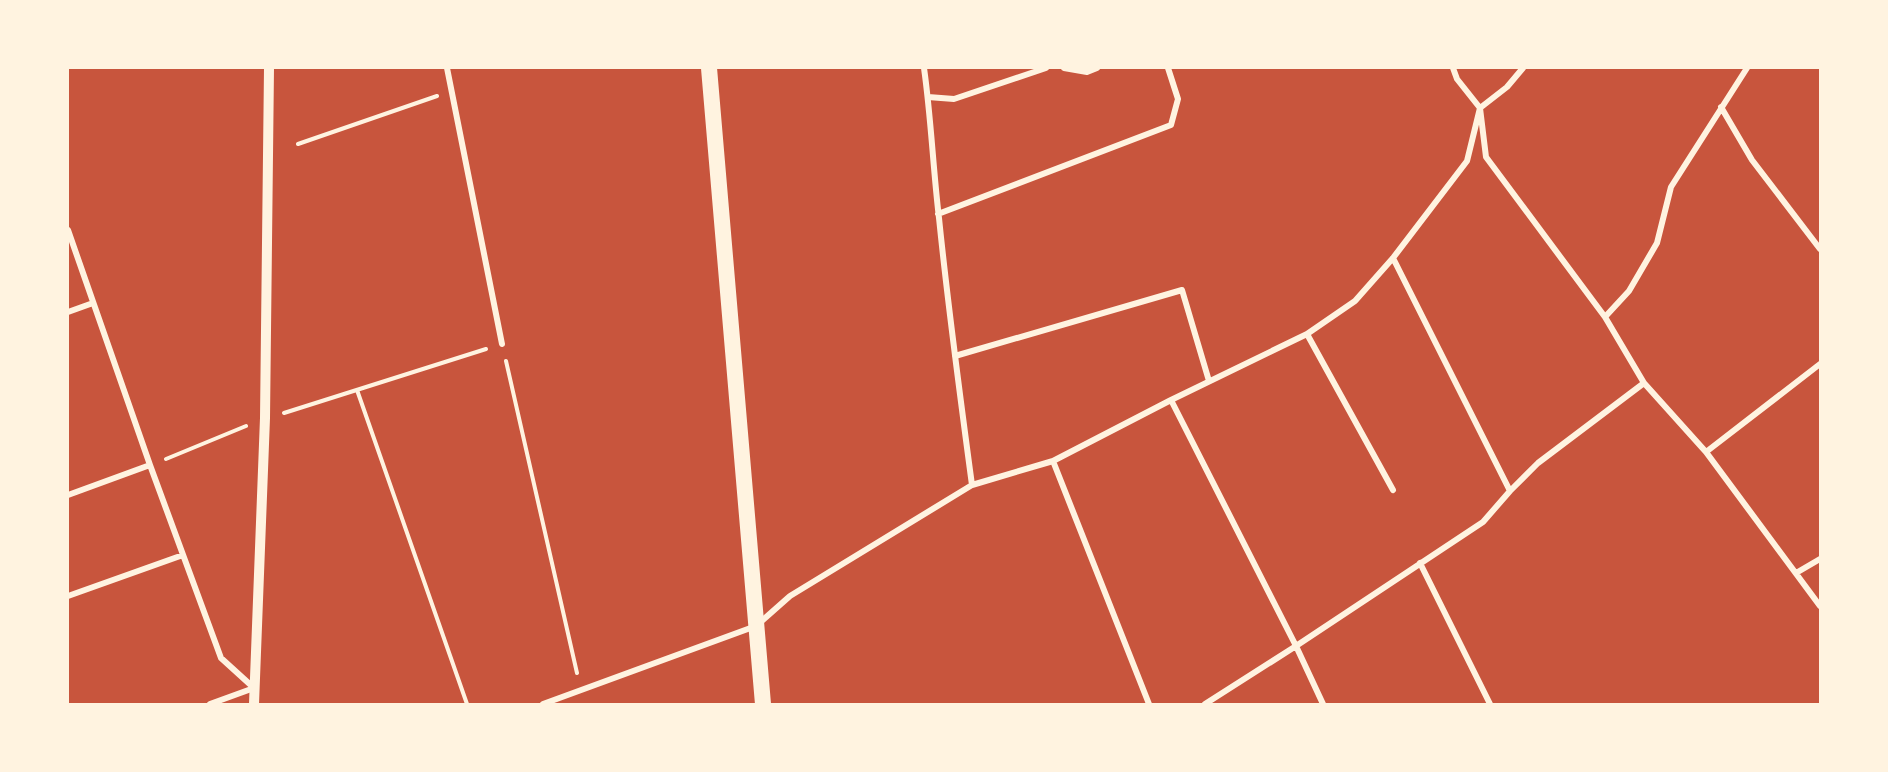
<svg xmlns="http://www.w3.org/2000/svg" width="1888" height="772" font-family="Quicksand,sans-serif">
<style>
.lines{fill:none;stroke-linecap:round;stroke-linejoin:round}
.path{stroke:#fff3e0;stroke-width:4}
.minor{stroke:#fff3e0;stroke-width:6}
.tertiary{stroke:#fff3e0;stroke-width:10}
.trunk{stroke:#fff3e0;stroke-width:16}
</style>
<rect width="100%" height="100%" fill="#c8553d"/>
<g class="lines">
<path class="path" d="M298 144 437 96
M506 361 577 673
M357 390 467 704
M284 413 486 349
M166 459 246 426"/>
<path class="minor" d="M447 68 502 344
M924 68C931 117 933 168 939 218 948 307 960 396 972 485
M1064 68 1087 72 1097 68
M1453 68 1457 79 1480 108 1486 157 1605 317 1644 383 1706 452 1820 606
M928 97 954 99 1046 68
M1721 107 1752 160 1820 249
M938 214 1171 125 1178 99 1168 68
M68 230 150 465 221 658 254 688 210 704
M1393 258 1510 491 1538 463 1644 383
M68 312 93 303
M1605 317 1629 291 1657 243 1671 187 1747 68
M1307 334 1393 490
M955 356 1182 290 1209 381
M1171 400 1296 646 1483 522 1510 491
M1706 452 1820 364
M1053 461 1149 704
M68 495 150 465
M1420 563 1490 704
M1796 573 1820 559
M68 596 183 555
M543 704 756 626 790 596 972 485 1053 461 1171 400 1307 334 1355 301 1393 258 1467 161 1480 108 1507 87 1523 68
M1205 704 1296 646 1323 704"/>
<path class="tertiary" d="M254 704 265 418 269 68"/>
<path class="trunk" d="M709 68 763 704"/>
</g>
<rect width="1888" height="772" fill="none" stroke="#fff3e0" stroke-width="138"/>
</svg>
